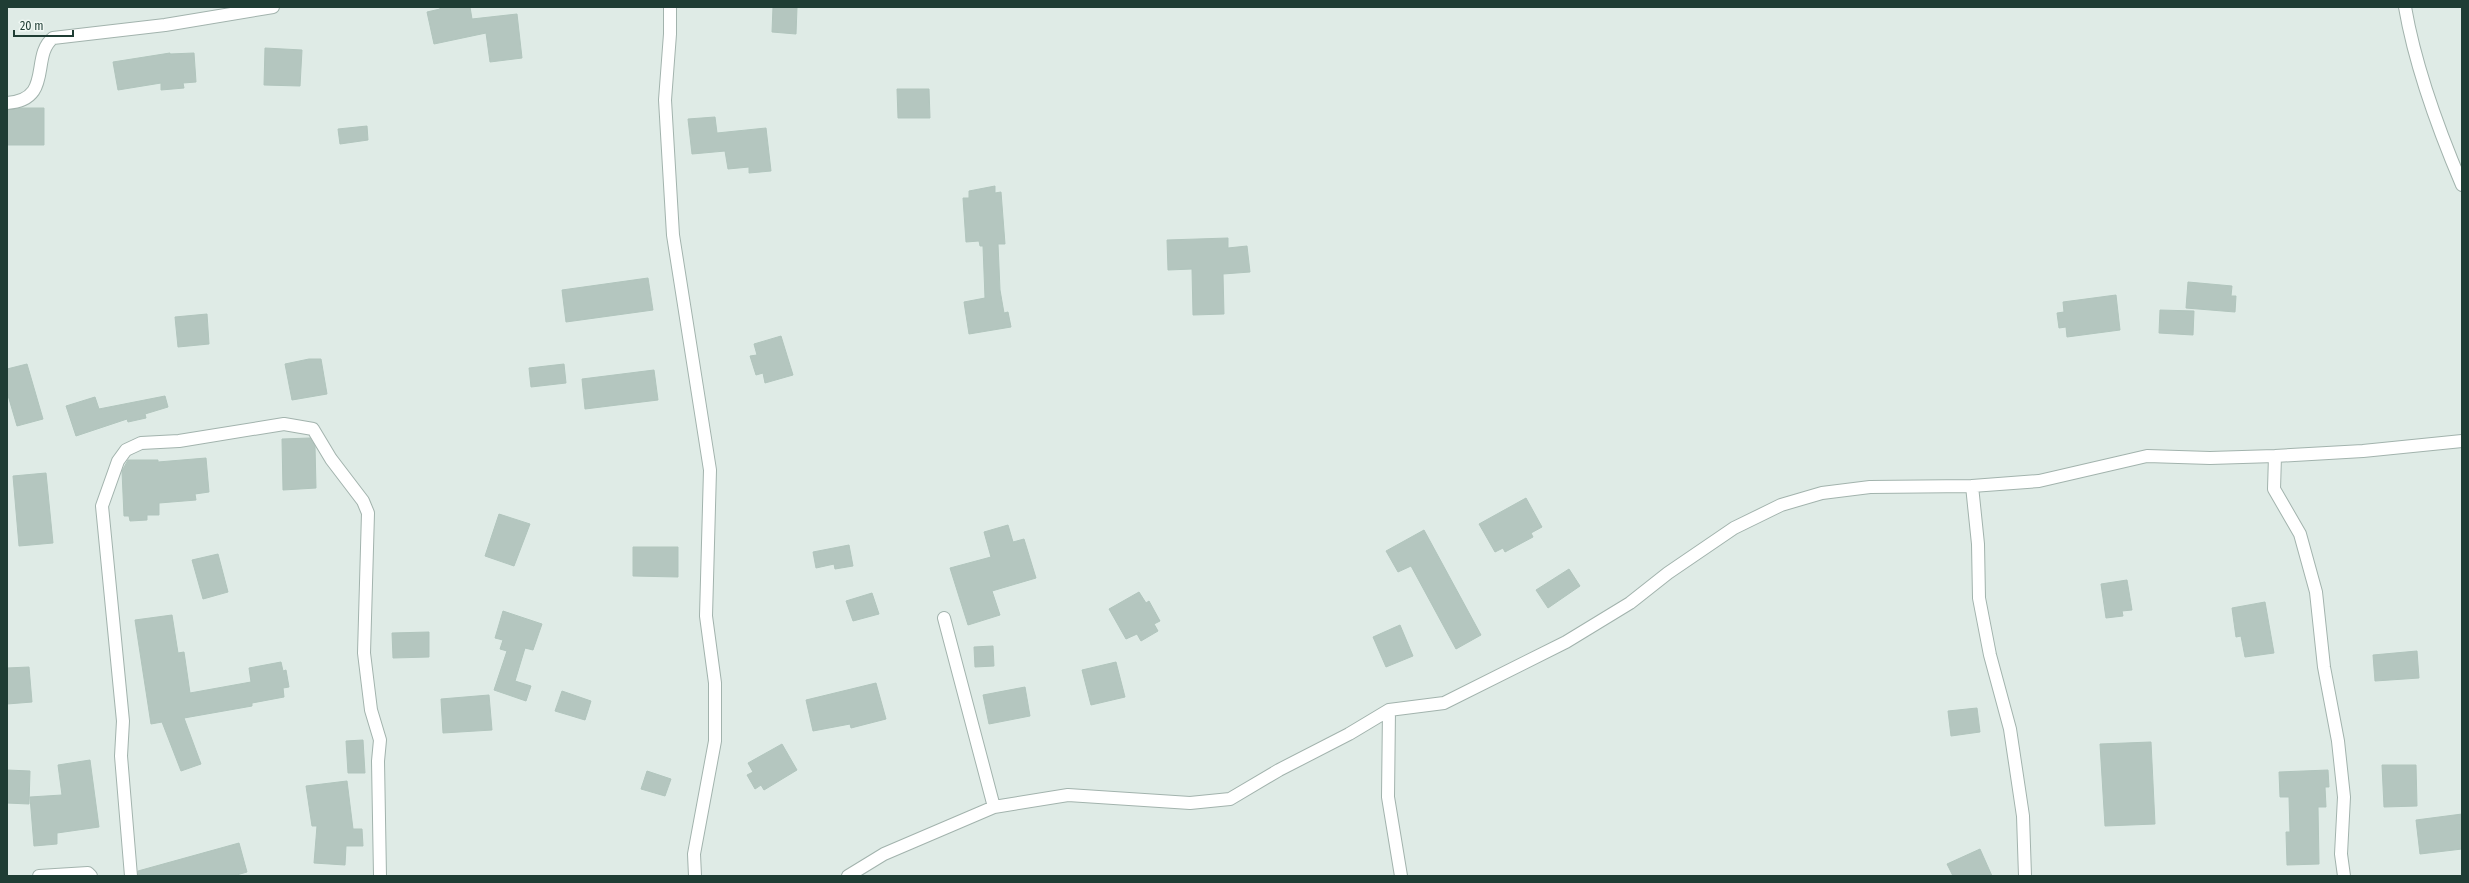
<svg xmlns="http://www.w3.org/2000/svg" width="2469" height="883" font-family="'Fira Sans Condensed',sans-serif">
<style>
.building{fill:#b4c6bf;stroke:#b1c5bd}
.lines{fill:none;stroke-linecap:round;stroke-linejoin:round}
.minor-casing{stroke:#a2b3ad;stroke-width:14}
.minor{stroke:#fff;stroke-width:12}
</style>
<rect width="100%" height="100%" fill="#dfebe6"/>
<path class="building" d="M440 7H470L472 19 517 14 522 58 490 62 486 33 434 44 427 12 440 9Z
M773 7H797L796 34 772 32Z
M265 48 302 50 300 86 264 85Z
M170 53V54L194 53 196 82 183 83 184 88 161 90V83L118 90 113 62Z
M897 89H929L930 118H898Z
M18 108H44V145H7V110Z
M715 117 717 133 766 128 771 171 749 173V167L728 169 725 151 692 154 688 119Z
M367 126 368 140 340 144 338 129Z
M995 186V193L1001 192 1005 244H998L1000 290 1004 313 1008 312 1011 327 969 334 964 302 985 298 983 246H980L979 241 966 242 963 198H969V191Z
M1228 238V248L1247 246 1250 272 1223 274 1224 314 1193 315 1192 269 1168 270 1167 240Z
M648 278 653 310 566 322 562 290Z
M2188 282 2232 286 2231 296H2236L2235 312 2186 308Z
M2116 295 2120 330 2067 337 2066 327 2059 328 2057 313 2064 312 2063 302Z
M2160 310 2194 311 2193 335 2159 333Z
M207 314 209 344 178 347 175 317Z
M781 336 793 375 765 383 763 373 756 375 750 356 757 355 754 344Z
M309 359H321L327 394 292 400 285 364Z
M27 364 43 419 17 426 7 392V369Z
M564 364 566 383 531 387 529 368Z
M654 370 658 400 585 409 582 379Z
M165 396 168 407 145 414 146 418 128 422 127 419 76 436 66 406 95 397 99 409Z
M310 438 315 446 316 488 283 490 282 439Z
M206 458 209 492 195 494 196 500 159 503V515H147V520L130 521 129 516H124L122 471 128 460H158V462Z
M46 473 53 543 19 546 13 476Z
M1526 498 1542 527 1531 533 1533 537 1505 552 1503 548 1495 552 1479 524Z
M499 514 530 524 514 566 485 556Z
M1008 525 1013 542 1024 539 1036 578 992 591 1000 615 968 625 950 568 991 557 984 532Z
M1424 530 1481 635 1456 649 1411 566 1398 572 1386 551Z
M849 545 853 566 835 569 834 564 816 568 813 552Z
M633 547H678V577L633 576Z
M218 554 228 592 203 599 192 560Z
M1569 569 1580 586 1548 608 1536 590Z
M2127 580 2132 610 2122 611 2123 616 2106 618 2101 584Z
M1139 592 1146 603 1149 601 1160 621 1154 624 1158 631 1141 641 1137 634 1126 639 1109 609Z
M872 593 879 614 853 621 846 601Z
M2265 602 2274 653 2245 657 2241 636 2236 637 2232 608Z
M503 611 542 624 533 650 525 648 515 681 531 686 526 701 494 690 507 651 500 649 503 640 495 638Z
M172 615 178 653 184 652 190 693 251 682 249 668 281 662 283 671 286 670 289 687 283 688 284 697 252 703V706L184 718 201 764 181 771 162 722 151 724 135 620Z
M1400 625 1413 656 1386 667 1373 637Z
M429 632V657L393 658 392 633Z
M993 646 994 666 975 667 974 647Z
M2417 651 2419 678 2375 681 2373 655Z
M1116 662 1125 697 1091 705 1082 670Z
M29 667 32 702 7 704V668Z
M876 683 886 719 851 728 850 724 813 731 806 700Z
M1025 687 1030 716 989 724 983 695Z
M562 691 591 701 585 720 555 711Z
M489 695 492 730 443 733 441 699Z
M1977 708 1980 732 1951 736 1948 711Z
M363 740 365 773H348L346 741Z
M2151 742 2155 824 2105 826 2100 744Z
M782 744 797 770 764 790 761 785 755 789 747 775 753 772 748 763Z
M90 760 99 827 57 833V844L34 846 30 797 62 795 58 765Z
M2382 765H2416L2417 806 2384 807Z
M7 770 30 771 29 804 7 803Z
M2328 770 2329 787H2325L2326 807H2318L2319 864 2287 865 2286 832H2290L2289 797H2280L2279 772Z
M647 771 671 779 665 796 641 789Z
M347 781 353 829H362L363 846H346L345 865 314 863 317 826H312L306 786Z
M2462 814V849L2420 854 2416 820Z
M239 843 247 872 233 876H138V871Z
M1980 849 1992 876H1953L1947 864Z"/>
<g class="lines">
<g class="minor-casing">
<path id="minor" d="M670 7V34L665 100 673 235 710 470 706 616 715 683V741L694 854 695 876
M2405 7C2415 65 2439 131 2462 185
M7 103C54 100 30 56 53 38L165 25 273 7
M2275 456 2274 489 2300 534 2316 592 2324 667 2338 741 2344 797 2341 854 2344 876
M1972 486 1978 544 1979 598 1990 655 2010 729 2023 816 2025 876
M944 618 994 807
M1389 710 1388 797 1401 876
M39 876 88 873 91 876
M131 876 121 756 123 721 102 506 118 461 126 450 141 443 179 441 284 424 313 429 331 459 363 501 368 513 364 653 371 710 380 740 378 761 380 876
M848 876 884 854 994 807 1068 795 1190 803 1230 799 1279 770 1349 734 1389 710 1444 703 1566 642 1630 603 1668 573 1734 528 1781 505 1822 493 1870 487 1972 486 2039 481 2147 456 2210 458 2275 456 2363 451 2462 441"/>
</g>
<use href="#minor" class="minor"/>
</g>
<rect width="2469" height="883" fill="none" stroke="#1f3d34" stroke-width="16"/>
<path d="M14 30v6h59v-6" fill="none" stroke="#1f3d34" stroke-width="2"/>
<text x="20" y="30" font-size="12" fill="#1f3d34" stroke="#f0f8f4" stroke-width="3" paint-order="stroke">20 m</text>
</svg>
